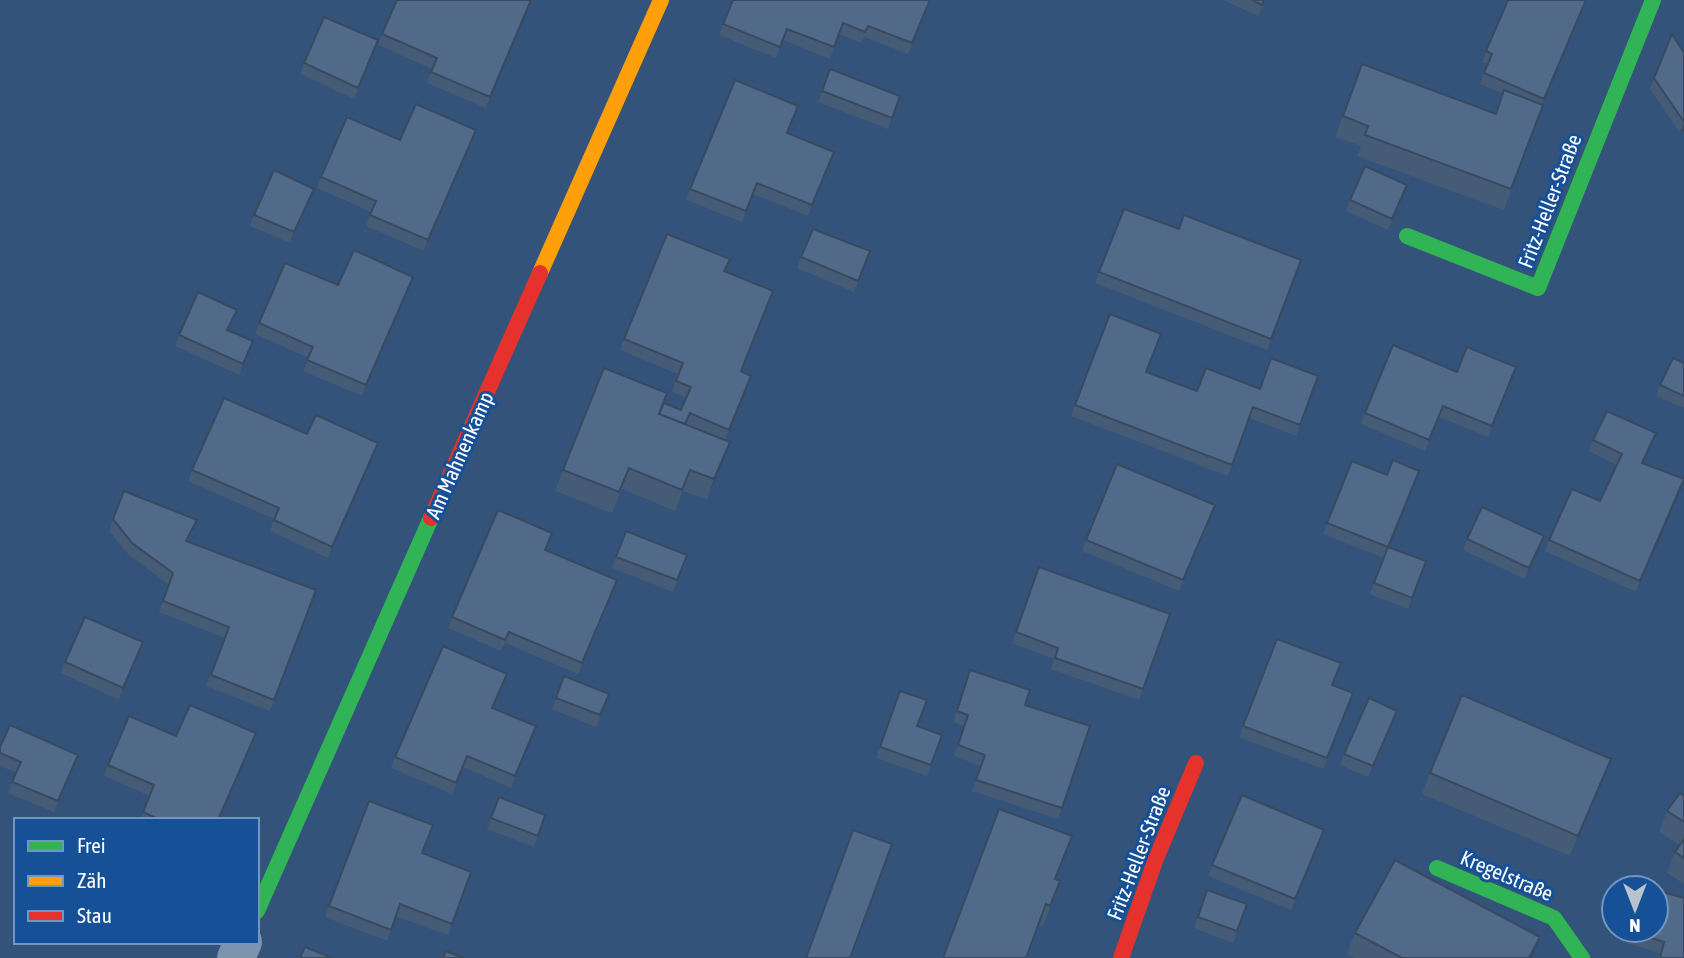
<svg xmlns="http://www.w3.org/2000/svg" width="1684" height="958" font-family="'Asap Condensed',sans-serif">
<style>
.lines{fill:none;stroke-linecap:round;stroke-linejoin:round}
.street{stroke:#7e93ad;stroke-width:38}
.fast{stroke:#30b455;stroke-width:16}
.slow{stroke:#ff9f0a;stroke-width:16}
.jam{stroke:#e5322d;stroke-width:16}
.wall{fill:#465b76}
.shaded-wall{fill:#394a60}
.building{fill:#516a89;stroke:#394a60;stroke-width:2}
.labels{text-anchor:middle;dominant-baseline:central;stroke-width:6;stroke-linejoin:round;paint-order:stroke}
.street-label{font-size:21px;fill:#fff;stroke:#165097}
</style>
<rect width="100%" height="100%" fill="#33537a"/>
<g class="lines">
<path class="street" d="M236 958 243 942"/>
<path class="fast" d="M1407 236 1538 288 1653 0
M1437 868 1554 918 1582 958
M257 911 431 518"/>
<path class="slow" d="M540 273 661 0"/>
<path class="jam" d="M431 518 540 273
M1121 958 1155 861 1196 763"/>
</g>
<path class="wall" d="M532 0 486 108 427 83 432 69 378 45 382 34Z
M733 0H931L908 54 864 37 861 43 839 34 830 59 783 40 776 58 719 35Z
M1223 0H1266L1258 16Z
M1587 0 1542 104 1543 105 1504 210 1357 156 1361 146 1335 137 1362 64 1496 114 1503 94 1480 84 1487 64 1482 62 1486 51Z
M1672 34 1684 53V131L1680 133 1650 89Z
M378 40 354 99 300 74 304 63Z
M830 69 900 96 888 129 818 102Z
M787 133 830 163 808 216 753 194 742 222 686 200 690 189Z
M400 140 472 141 424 251 366 226 371 212 317 188 321 177Z
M1403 196 1388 230 1346 211 1350 200Z
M310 200 290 243 250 226 254 215Z
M1124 209 1179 229 1301 260 1267 350 1095 283Z
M801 257 866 262 854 292 797 268Z
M725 272 741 372 751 376 725 440 722 463 707 500 683 491 675 511 622 489 612 513 555 491 563 470 664 403 681 410 686 398 672 392 678 374 620 350 624 339Z
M338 285 409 288 362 396 303 371 309 358 255 334 259 323Z
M1110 314 1146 372 1197 391 1260 389 1318 376 1296 436 1249 418 1228 476 1071 416Z
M233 321 228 330 253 341 239 375 175 346 179 335Z
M1684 363V408L1656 396 1660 385Z
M1457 372 1512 378 1488 437 1439 417 1425 451 1361 424 1365 413Z
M307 434 378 443 328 558 270 531 274 519 188 481 192 470Z
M1593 440 1652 444 1643 463 1684 481 1636 592 1545 551 1549 540 1600 501 1617 465 1589 451Z
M1352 461 1388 547 1426 561 1408 609 1370 594 1384 558 1323 534Z
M124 491 193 531 187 542 316 590 270 711 206 686 225 638 159 612 169 585 128 554 109 531Z
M1211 516 1179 591 1082 551 1086 540Z
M626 531 687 555 673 592 612 568Z
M1544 536 1525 579 1463 550 1467 539Z
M545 550 613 592 578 674 505 643 501 651 448 628 452 617Z
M1039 567 1170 614 1139 700 1051 669 1054 659 1012 643Z
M1277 639 1332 685 1353 693 1323 769 1239 737Z
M139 653 119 700 61 673 65 662Z
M970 670 1025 705 1090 726 1058 819 972 791 981 766 954 756 964 726 953 722Z
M507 674 493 708 536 726 511 788 463 767 452 794 391 768 395 757Z
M564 676 609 694 596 727 552 709Z
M900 691 917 726 942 735 927 776 876 758Z
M1397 711 1368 777 1340 765 1344 754Z
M176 736 252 744 219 820H140L150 796 104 776 108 765Z
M0 747 74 766 54 812 8 793 16 772 0 766Z
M1430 773 1603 780 1570 856 1422 794Z
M1684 796V884L1667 873 1675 852 1680 845 1659 832 1667 811Z
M499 797 545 815 534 847 487 829Z
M369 801 422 853 471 872 448 935 396 916 387 941 325 917Z
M1320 841 1291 910 1208 876 1212 865Z
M1056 879 1052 902 1043 927 1038 925Z
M1207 890 1247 904 1233 943 1194 928Z
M1623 930H1656L1684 958H1659L1660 953 1620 941Z
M1355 933 1540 937 1532 958H1355L1347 954Z"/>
<path class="shaded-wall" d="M531 0H532L486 108 490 97Z
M1684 123V131L1680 133Z
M476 130 472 141 424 251 428 240Z
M314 189 310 200 290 243 294 232Z
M413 277 409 288 362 396 366 385Z
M730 442 722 463 707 500 714 479Z
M378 443 374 454 328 558 332 547Z
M1684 481 1681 490 1636 592 1640 581Z
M1544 536 1540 547 1525 579 1529 568Z
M143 642 139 653 119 700 123 688Z
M1611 759 1603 780 1570 856 1578 836Z
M1540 937 1532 958H1529Z"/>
<path class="building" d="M397 0H531L490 97 431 72 437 58 382 34Z
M733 0H930L912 43 868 26 865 32 843 23 834 47 787 29 780 47 723 24Z
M1252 0H1264L1262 5Z
M1508 0H1586L1544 99 1484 73 1492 54 1486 51Z
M324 17 378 40 358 88 304 63Z
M1672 34 1684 53V122L1654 78Z
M1362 64 1496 114 1504 90 1543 105 1511 189 1365 135 1368 126 1343 116Z
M830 69 900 96 892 118 822 91Z
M735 80 798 106 787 133 834 152 812 205 757 183 746 211 690 189Z
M416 104 476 130 428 240 370 215 376 201 321 177 347 117 400 140Z
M1365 166 1407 185 1392 219 1350 200Z
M274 170 314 189 294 232 254 215Z
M1124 209 1179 229 1184 215 1301 260 1271 339 1099 272Z
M813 229 870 251 858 281 801 257Z
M667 234 730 259 724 271 773 291 741 371 751 376 729 430 690 413 685 424 659 414 664 403 681 410 691 387 676 381 683 363 624 339Z
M354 250 413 277 366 385 307 360 313 347 259 323 285 263 338 285Z
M198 292 237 310 227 330 253 341 243 364 179 335Z
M1110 314 1161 334 1146 372 1197 391 1206 368 1260 389 1271 358 1318 376 1300 425 1253 407 1232 465 1075 405Z
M1393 345 1457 372 1467 347 1516 367 1492 426 1443 406 1429 440 1365 413Z
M1673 358 1684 363V396L1660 385Z
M604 368 667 393 659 414 730 442 714 479 690 470 682 490 629 468 619 492 563 470Z
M224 398 307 434 316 415 378 443 332 547 274 520 279 508 192 470Z
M1607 411 1656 433 1642 463 1684 479 1640 581 1549 540 1572 489 1600 501 1622 454 1593 440Z
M1393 460 1419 471 1388 547 1327 523 1352 461 1387 475Z
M1117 464 1215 505 1183 580 1086 540Z
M124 491 197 520 186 541 316 590 274 700 211 675 229 627 163 601 173 573 132 543 113 519Z
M1482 507 1544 536 1529 568 1467 539Z
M498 510 552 533 545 550 617 580 582 663 509 632 505 640 452 617Z
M626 531 687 555 677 580 616 557Z
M1388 547 1426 561 1412 598 1374 583Z
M1039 567 1170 614 1143 689 1055 658 1058 648 1016 632Z
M85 617 143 642 123 688 65 662Z
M1277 639 1341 663 1332 685 1353 693 1327 758 1243 726Z
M443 646 507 674 492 708 536 726 515 776 467 756 456 783 395 757Z
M970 670 1030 690 1025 705 1090 726 1062 808 976 780 985 755 958 745 968 715 957 711Z
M564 676 609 694 600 715 556 698Z
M900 691 927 700 917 726 942 735 931 765 880 747Z
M1462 695 1611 759 1578 836 1430 773Z
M1369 698 1397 711 1373 766 1344 754Z
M190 705 256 733 218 820H160L143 812 154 785 108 765 129 716 176 736Z
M10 725 78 755 58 801 12 782 21 762 0 753V747Z
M1680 793 1684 796V822L1667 811Z
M1242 795 1324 830 1295 899 1212 865Z
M499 797 545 815 538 836 491 818Z
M369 801 433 825 422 853 471 872 452 924 400 904 391 930 329 906Z
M999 809 1072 836 1055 879 1060 881 1050 906 1046 904 1026 958H943Z
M853 830 892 844 850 958H806Z
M1684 839V858L1675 852Z
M1395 860 1540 937 1529 958H1402L1355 933Z
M1637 884 1650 888H1636Z
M1207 890 1247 904 1237 931 1198 917Z
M1656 890 1684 898V958H1660L1664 942 1625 930H1656Z
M305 947 332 958H300Z
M446 951 464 958H443Z"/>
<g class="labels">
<g class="street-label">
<text transform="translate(1549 201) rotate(-69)">Fritz-Heller-Straße</text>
<text transform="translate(459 455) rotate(-66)">Am Mahnenkamp</text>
<text transform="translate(1138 853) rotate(-69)">Fritz-Heller-Straße</text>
<text transform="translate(1507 875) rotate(23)">Kregelstraße</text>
</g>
</g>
<rect x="14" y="818" width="245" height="126" fill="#165097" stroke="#7396c1" stroke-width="2"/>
<rect x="28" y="841" width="35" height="10" fill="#30b455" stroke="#7396c1" stroke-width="2"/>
<text x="77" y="853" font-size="21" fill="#ffffff">Frei</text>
<rect x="28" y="876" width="35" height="10" fill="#ff9f0a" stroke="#7396c1" stroke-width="2"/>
<text x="77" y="888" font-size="21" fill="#ffffff">Zäh</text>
<rect x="28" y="911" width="35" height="10" fill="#e5322d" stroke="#7396c1" stroke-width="2"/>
<text x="77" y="923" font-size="21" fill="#ffffff">Stau</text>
<g transform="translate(1635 909) rotate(180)"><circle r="33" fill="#165097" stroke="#7396c1" stroke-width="2"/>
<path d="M0-5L12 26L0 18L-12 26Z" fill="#b8c3d0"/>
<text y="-10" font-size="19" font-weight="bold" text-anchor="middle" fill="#ffffff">N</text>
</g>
</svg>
